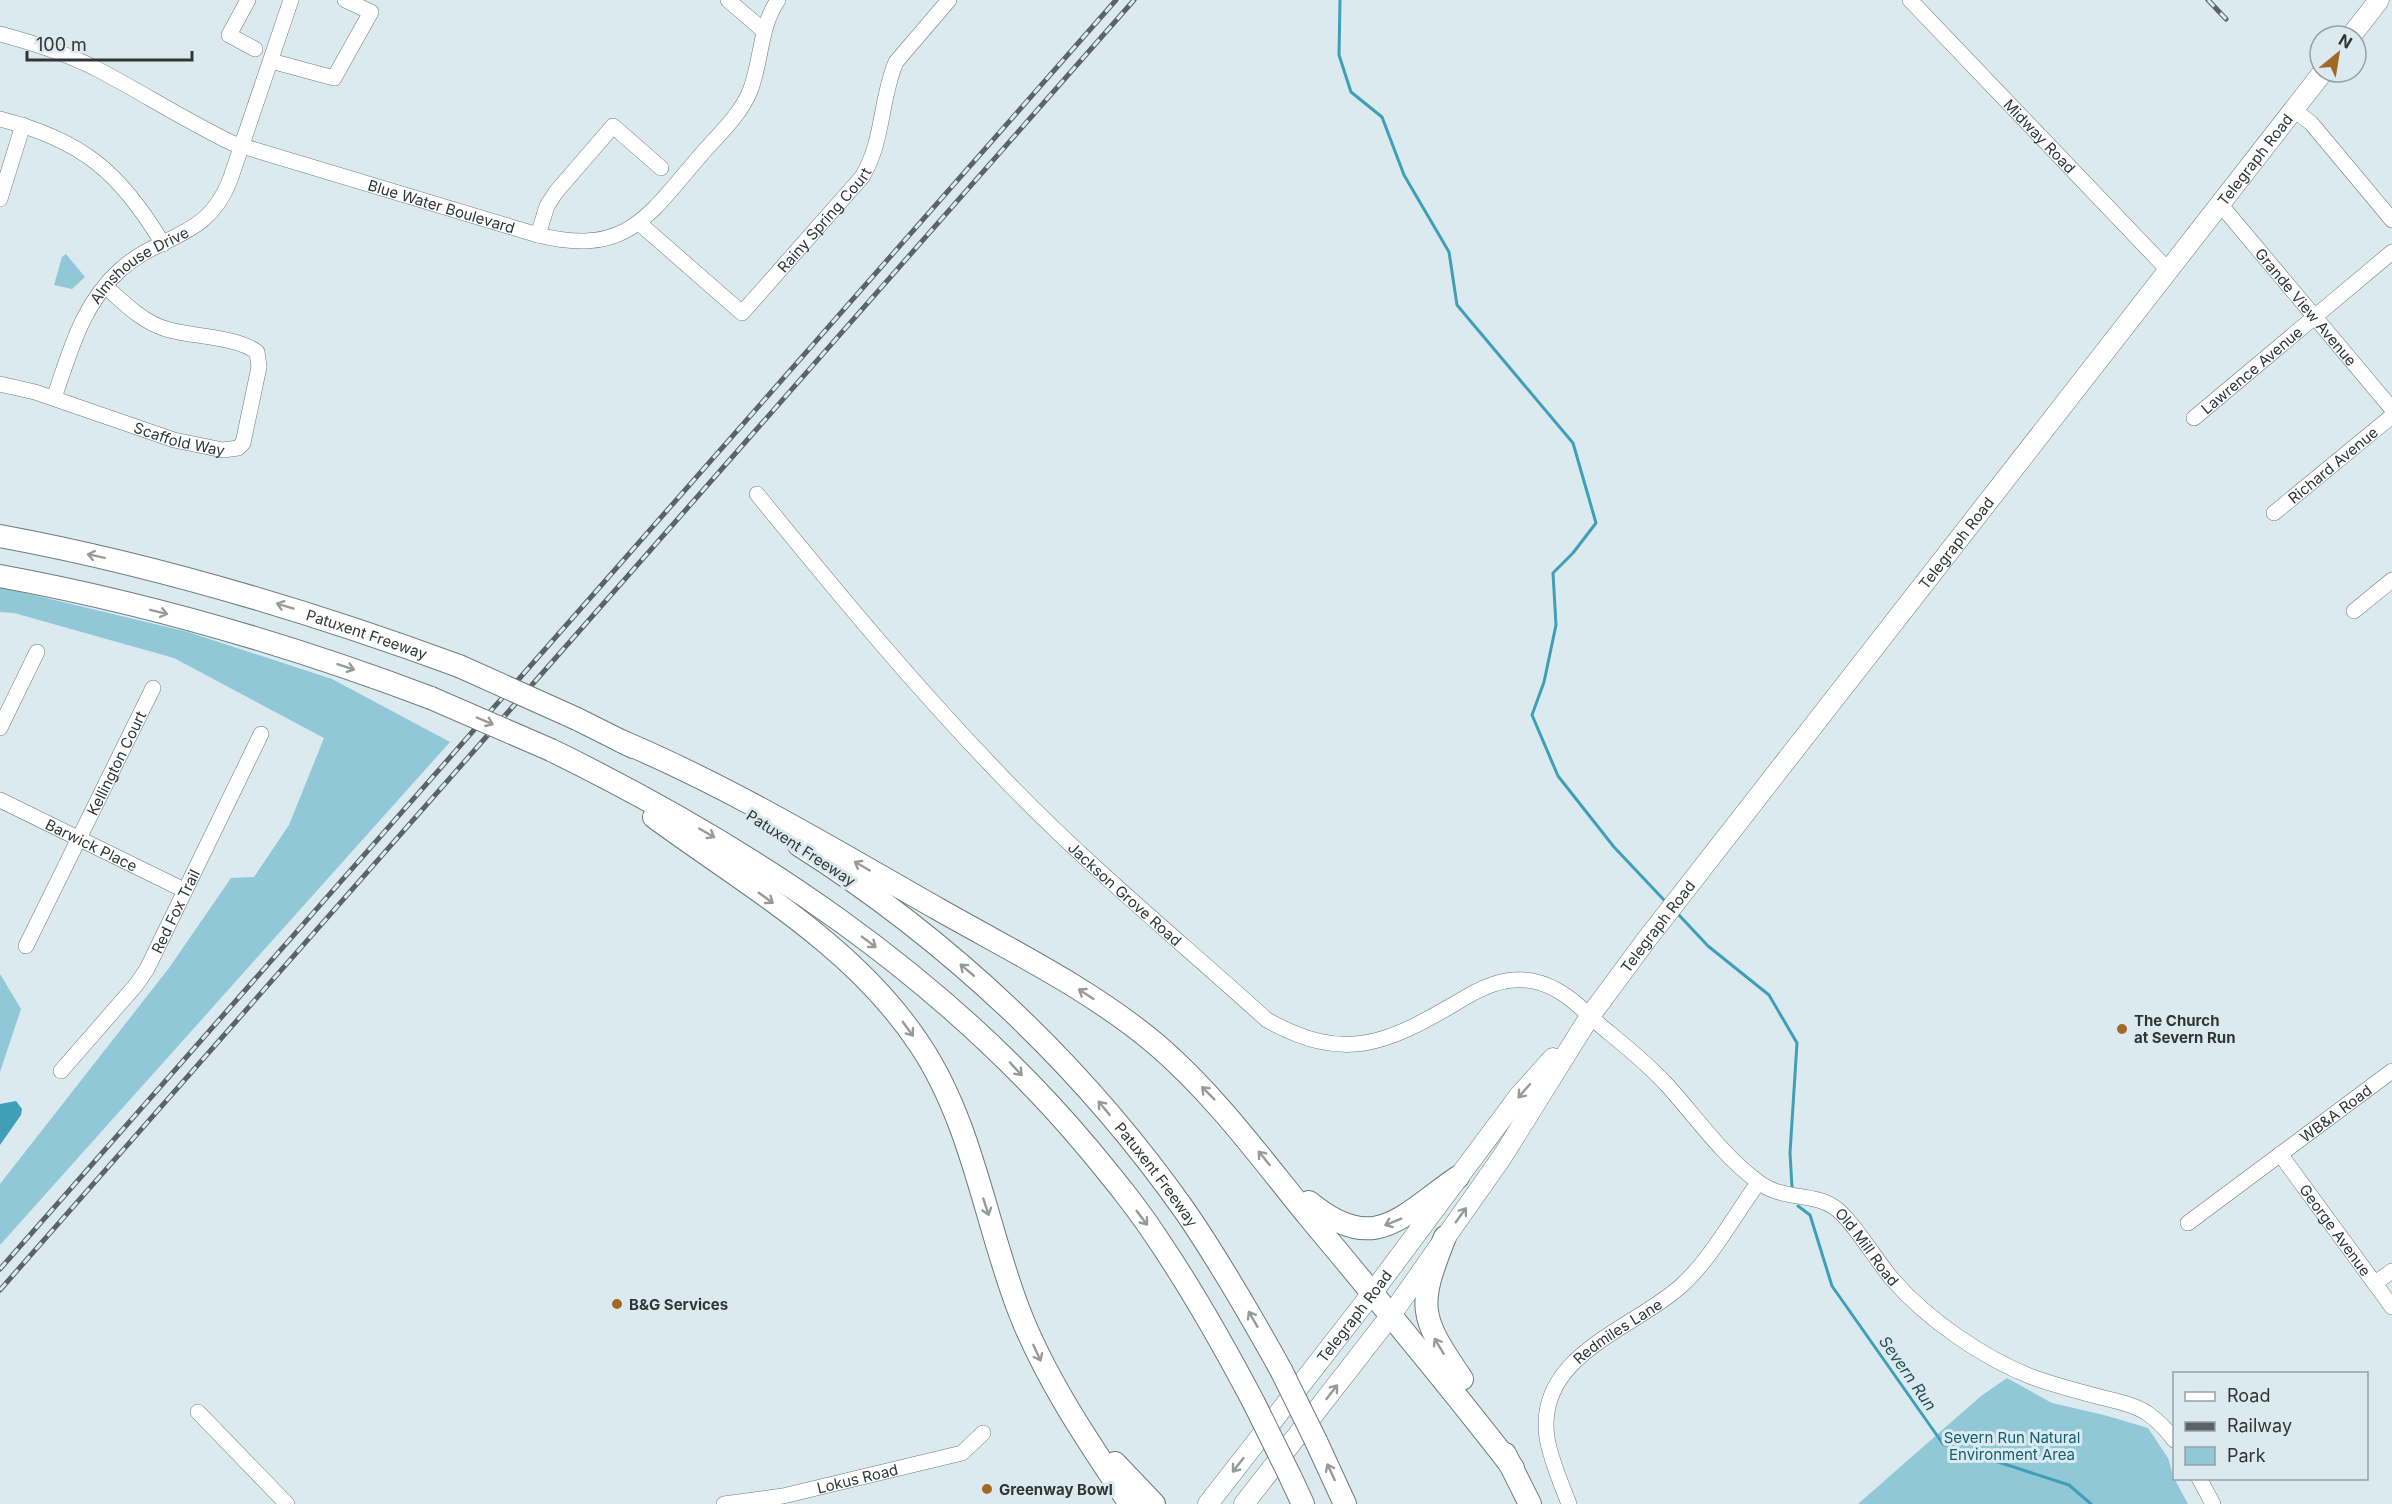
<svg xmlns="http://www.w3.org/2000/svg" width="2392" height="1504" font-family="Inter,sans-serif">
<style>
.green{fill:#90c8d8}
.water{fill:#3e9fb6}
.lines{fill:none;stroke-linecap:round;stroke-linejoin:round}
.stream{stroke:#3e9fb6;stroke-width:3}
.minor-casing{stroke:#6c7a7e;stroke-width:16}
.major-casing{stroke:#6c7a7e;stroke-width:21}
.highway-casing{stroke:#6c7a7e;stroke-width:24}
.minor{stroke:#fff;stroke-width:15}
.major{stroke:#fff;stroke-width:20}
.highway{stroke:#fff;stroke-width:22}
.rail-casing{stroke:#5a6466;stroke-width:5}
.rail{stroke:#daeaef;stroke-width:3;stroke-dasharray:9;stroke-linecap:butt}
.highway-bridge-casing{stroke:#6c7a7e;stroke-width:24;stroke-linecap:butt}
.highway-bridge{stroke:#fff;stroke-width:22}
.oneway{stroke:#979a9b}
.poi-dot{fill:#a26926;stroke:#daeaef;stroke-width:2}
.labels{text-anchor:middle;dominant-baseline:central;stroke-width:6;stroke-linejoin:round;paint-order:stroke}
.street-label{font-size:15px;fill:#2f3637;stroke:#daeaef}
.poi-label{font-size:15px;font-weight:bold;fill:#2f3637;stroke:#daeaef;text-anchor:start}
.park-label{font-size:15px;fill:#105f70;stroke:#daeaef}
.water-label{font-size:16px;font-style:italic;fill:#25505a;stroke:#daeaef}
</style>
<rect width="100%" height="100%" fill="#daeaef"/>
<path class="green" d="M66 254 85 277 72 289 54 285 62 257Z
M0 587 188 632 332 679 450 742 0 1245V1184L169 968 231 878 254 877 289 825 324 738 174 658 14 613 0 612Z
M0 974 21 1009 0 1072Z
M2007 1378 2052 1403 2104 1415 2148 1428 2168 1458 2174 1478 2188 1504H1858L1981 1396Z"/>
<path class="water" d="M16 1101 22 1109 21 1115 0 1145V1104Z"/>
<g class="lines">
<path class="stream" d="M1340 0 1339 55 1351 92 1382 117 1404 175 1449 252 1457 305 1573 443 1596 523 1573 553 1553 573 1556 625 1544 682 1532 715 1558 776 1614 847 1664 900
M1678 914 1708 946 1769 995 1797 1043 1790 1153 1792 1187
M1798 1206 1810 1215 1832 1286 1943 1444 2069 1485 2091 1504"/>
<g class="minor-casing">
<g id="minor">
<path d="M248 0 229 35 255 49"/>
<path d="M728 0 764 31"/>
<path id="s1" d="M1910 0 2168 270"/>
<path id="s2" d="M0 34C34 43 68 54 99 70 144 94 187 121 232 143L538 235C627 257 648 216 700 156 717 136 740 116 750 91 762 61 759 28 778 0"/>
<path d="M271 61 334 78 371 12 345 0"/>
<path d="M2294 110 2311 123 2392 220"/>
<path d="M0 119C82 140 120 172 163 244"/>
<path d="M0 199 23 125"/>
<path id="s3" d="M2220 204 2392 409"/>
<path id="s4" d="M639 223 742 313 862 177C884 141 880 99 896 62L949 0"/>
<path d="M538 235 547 206 556 192 613 126 661 168"/>
<path id="s5" d="M0 384 35 392 174 440 223 450 238 448 243 443 259 367 257 352C235 336 192 337 166 329 142 322 123 302 105 286"/>
<path id="s6" d="M54 398C70 352 82 304 120 270 161 233 207 240 230 180L291 0"/>
<path id="s7" d="M2194 418 2392 252"/>
<path id="s8" d="M757 494C839 595 922 695 1013 788 1093 870 1182 943 1267 1020 1344 1063 1386 1044 1456 1003 1480 988 1504 976 1533 981 1562 987 1581 1008 1601 1026 1624 1045 1647 1063 1667 1085 1696 1117 1722 1155 1757 1181 1782 1201 1811 1192 1834 1207 1852 1219 1877 1262 1893 1280 1927 1319 1983 1358 2032 1377 2054 1385 2077 1391 2100 1397 2115 1401 2133 1404 2147 1413 2157 1420 2167 1430 2174 1440"/>
<path id="s9" d="M2274 513 2392 416"/>
<path d="M2354 611 2392 580"/>
<path d="M0 728 37 652"/>
<path id="s10" d="M0 800 184 890"/>
<path id="s11" d="M26 946 153 688"/>
<path id="s12" d="M61 1071 136 985 147 969 261 734"/>
<path id="s13" d="M2280 1154 2392 1307"/>
<path id="s14" d="M2188 1223 2392 1071"/>
<path d="M2375 1283 2392 1271"/>
<path d="M198 1412 287 1504"/>
<path d="M2199 1478 2213 1504"/>
<path id="s15" d="M724 1504 783 1496 962 1453 983 1433"/>
<path id="s16" d="M1569 1504C1561 1483 1551 1461 1547 1438 1535 1355 1632 1330 1681 1286 1711 1259 1734 1216 1758 1183"/>
</g>
</g>
<g class="major-casing">
<g id="major">
<path d="M2351 36 2379 0"/>
<path id="s17" d="M1208 1504 1373 1292 1519 1096 1553 1058"/>
<path id="s18" d="M1244 1504 1391 1315 1502 1157 1590 1016 1647 939 2323 72"/>
</g>
</g>
<g class="highway-casing">
<g id="highway">
<path id="s19" d="M0 536C157 565 309 611 459 666"/>
<path d="M0 576C147 603 291 645 431 698"/>
<path d="M577 719 633 747"/>
<path d="M621 741C732 788 834 850 938 909 1012 951 1092 990 1157 1045 1216 1096 1260 1157 1309 1217 1378 1300 1447 1382 1513 1468"/>
<path d="M551 750C753 849 942 974 1088 1148 1112 1177 1136 1206 1157 1238 1193 1291 1224 1346 1254 1403"/>
<path d="M654 817C748 886 855 946 920 1045 972 1123 985 1221 1018 1308 1044 1377 1089 1443 1130 1504"/>
<path id="s20" d="M799 845C949 940 1082 1065 1185 1211 1220 1262 1251 1316 1281 1370"/>
<path d="M1309 1202C1375 1257 1402 1215 1458 1177"/>
<path d="M1445 1237C1417 1307 1419 1316 1462 1379"/>
<path d="M1316 1441 1345 1504"/>
<path d="M1505 1454 1530 1504"/>
<path d="M1115 1463 1154 1504"/>
<path d="M1290 1476 1303 1504"/>
</g>
</g>
<use href="#minor" class="minor"/>
<use href="#major" class="major"/>
<use href="#highway" class="highway"/>
<g class="rail-casing">
<path id="rail" d="M2208 0 2226 19
M0 1269 1116 0
M0 1290 1134 0"/>
</g>
<use href="#rail" class="rail"/>
<g class="highway-bridge-casing">
<path id="highway-bridge" d="M459 666 577 719
M431 698 551 750
M1281 1370 1316 1441
M1254 1403 1290 1476"/>
</g>
<use href="#highway-bridge" class="highway-bridge"/>
</g>
<defs><path id="oneway-shaft" d="M-6 0H5M1.5-3L5.5 0L1.5 3" fill="none" stroke-width="1.6" stroke-linecap="round" stroke-linejoin="round" transform="scale(1.5)"/></defs>
<g class="oneway">
<use href="#oneway-shaft" transform="translate(96 556) rotate(-168)"/>
<use href="#oneway-shaft" transform="translate(285 606) rotate(-163)"/>
<use href="#oneway-shaft" transform="translate(159 612) rotate(14)"/>
<use href="#oneway-shaft" transform="translate(346 667) rotate(18)"/>
<use href="#oneway-shaft" transform="translate(485 721) rotate(23)"/>
<use href="#oneway-shaft" transform="translate(707 833) rotate(30)"/>
<use href="#oneway-shaft" transform="translate(862 866) rotate(-150)"/>
<use href="#oneway-shaft" transform="translate(766 898) rotate(36)"/>
<use href="#oneway-shaft" transform="translate(869 942) rotate(37)"/>
<use href="#oneway-shaft" transform="translate(967 970) rotate(-140)"/>
<use href="#oneway-shaft" transform="translate(1086 994) rotate(-147)"/>
<use href="#oneway-shaft" transform="translate(908 1029) rotate(54)"/>
<use href="#oneway-shaft" transform="translate(1016 1069) rotate(47)"/>
<use href="#oneway-shaft" transform="translate(1524 1091) rotate(131)"/>
<use href="#oneway-shaft" transform="translate(1208 1093) rotate(-135)"/>
<use href="#oneway-shaft" transform="translate(1104 1108) rotate(-129)"/>
<use href="#oneway-shaft" transform="translate(1264 1158) rotate(-129)"/>
<use href="#oneway-shaft" transform="translate(986 1207) rotate(72)"/>
<use href="#oneway-shaft" transform="translate(1461 1215) rotate(-54)"/>
<use href="#oneway-shaft" transform="translate(1142 1218) rotate(53)"/>
<use href="#oneway-shaft" transform="translate(1393 1222) rotate(158)"/>
<use href="#oneway-shaft" transform="translate(1253 1319) rotate(-120)"/>
<use href="#oneway-shaft" transform="translate(1439 1346) rotate(-121)"/>
<use href="#oneway-shaft" transform="translate(1037 1353) rotate(65)"/>
<use href="#oneway-shaft" transform="translate(1332 1392) rotate(-52)"/>
<use href="#oneway-shaft" transform="translate(1238 1465) rotate(128)"/>
<use href="#oneway-shaft" transform="translate(1331 1472) rotate(-115)"/>
</g>
<g class="poi-dot">
<circle cx="2122" cy="1029" r="6"/>
<circle cx="617" cy="1304" r="6"/>
<circle cx="987" cy="1489" r="6"/>
</g>
<g class="labels">
<g class="street-label">
<text stroke="none"><textPath href="#s1" startOffset="188">Midway Road</textPath></text>
<text stroke="none"><textPath href="#s18" startOffset="1683">Telegraph Road</textPath></text>
<text stroke="none"><textPath href="#s2" startOffset="476">Blue Water Boulevard</textPath></text>
<text stroke="none"><textPath href="#s4" startOffset="261">Rainy Spring Court</textPath></text>
<text stroke="none"><textPath href="#s6" startOffset="164">Almshouse Drive</textPath></text>
<text stroke="none"><textPath href="#s3" startOffset="134">Grande View Avenue</textPath></text>
<text stroke="none"><textPath href="#s7" startOffset="75">Lawrence Avenue</textPath></text>
<text stroke="none"><textPath href="#s5" startOffset="188">Scaffold Way</textPath></text>
<text stroke="none"><textPath href="#s9" startOffset="76">Richard Avenue</textPath></text>
<text stroke="none"><textPath href="#s18" startOffset="1197">Telegraph Road</textPath></text>
<text stroke="none"><textPath href="#s19" startOffset="380">Patuxent Freeway</textPath></text>
<text stroke="none"><textPath href="#s11" startOffset="204">Kellington Court</textPath></text>
<text stroke="none"><textPath href="#s10" startOffset="102">Barwick Place</textPath></text>
<text transform="translate(801 848) rotate(33)">Patuxent Freeway</text>
<text stroke="none"><textPath href="#s8" startOffset="544">Jackson Grove Road</textPath></text>
<text stroke="none"><textPath href="#s12" startOffset="198">Red Fox Trail</textPath></text>
<text stroke="none"><textPath href="#s18" startOffset="711">Telegraph Road</textPath></text>
<text stroke="none"><textPath href="#s14" startOffset="184">WB&amp;A Road</textPath></text>
<text stroke="none"><textPath href="#s20" startOffset="489">Patuxent Freeway</textPath></text>
<text stroke="none"><textPath href="#s13" startOffset="94">George Avenue</textPath></text>
<text stroke="none"><textPath href="#s8" startOffset="1456">Old Mill Road</textPath></text>
<text stroke="none"><textPath href="#s17" startOffset="238">Telegraph Road</textPath></text>
<text stroke="none"><textPath href="#s16" startOffset="207">Redmiles Lane</textPath></text>
<text stroke="none"><textPath href="#s15" startOffset="136">Lokus Road</textPath></text>
</g>
<g class="poi-label">
<text x="2134" y="1020">The Church<tspan x="2134" dy="17">at Severn Run</tspan></text>
<text x="629" y="1304">B&amp;G Services</text>
<text x="999" y="1489">Greenway Bowl</text>
</g>
<g class="park-label">
<text x="2012" y="1437">Severn Run Natural<tspan x="2012" dy="17">Environment Area</tspan></text>
</g>
<g class="water-label">
<text transform="translate(1908 1373) rotate(55)">Severn Run</text>
</g>
</g>
<rect x="2173" y="1372" width="195" height="108" fill="#daeaef" stroke="#96a2a5" stroke-width="1.5"/>
<rect x="2185" y="1392" width="30" height="9" fill="#ffffff" stroke="#96a2a5" stroke-width="1.5"/>
<text x="2227" y="1402" font-size="18" fill="#2f3637">Road</text>
<rect x="2185" y="1422" width="30" height="9" fill="#5a6466" stroke="#96a2a5" stroke-width="1.5"/>
<text x="2227" y="1432" font-size="18" fill="#2f3637">Railway</text>
<rect x="2185" y="1447" width="30" height="18" fill="#90c8d8" stroke="#96a2a5" stroke-width="1.5"/>
<text x="2227" y="1462" font-size="18" fill="#2f3637">Park</text>
<g transform="translate(2338 54) rotate(30)"><circle r="28" fill="#daeaef" stroke="#96a2a5" stroke-width="1.5"/>
<path d="M0-4.5L10 22L0 15L-10 22Z" fill="#a26926"/>
<text y="-9" font-size="16" font-weight="bold" text-anchor="middle" fill="#2f3637">N</text>
</g>
<path d="M27 51v9h165v-9" fill="none" stroke="#2f3637" stroke-width="3"/>
<text x="36" y="51" font-size="18" fill="#2f3637" stroke="#daeaef" stroke-width="4.5" paint-order="stroke">100 m</text>
</svg>
